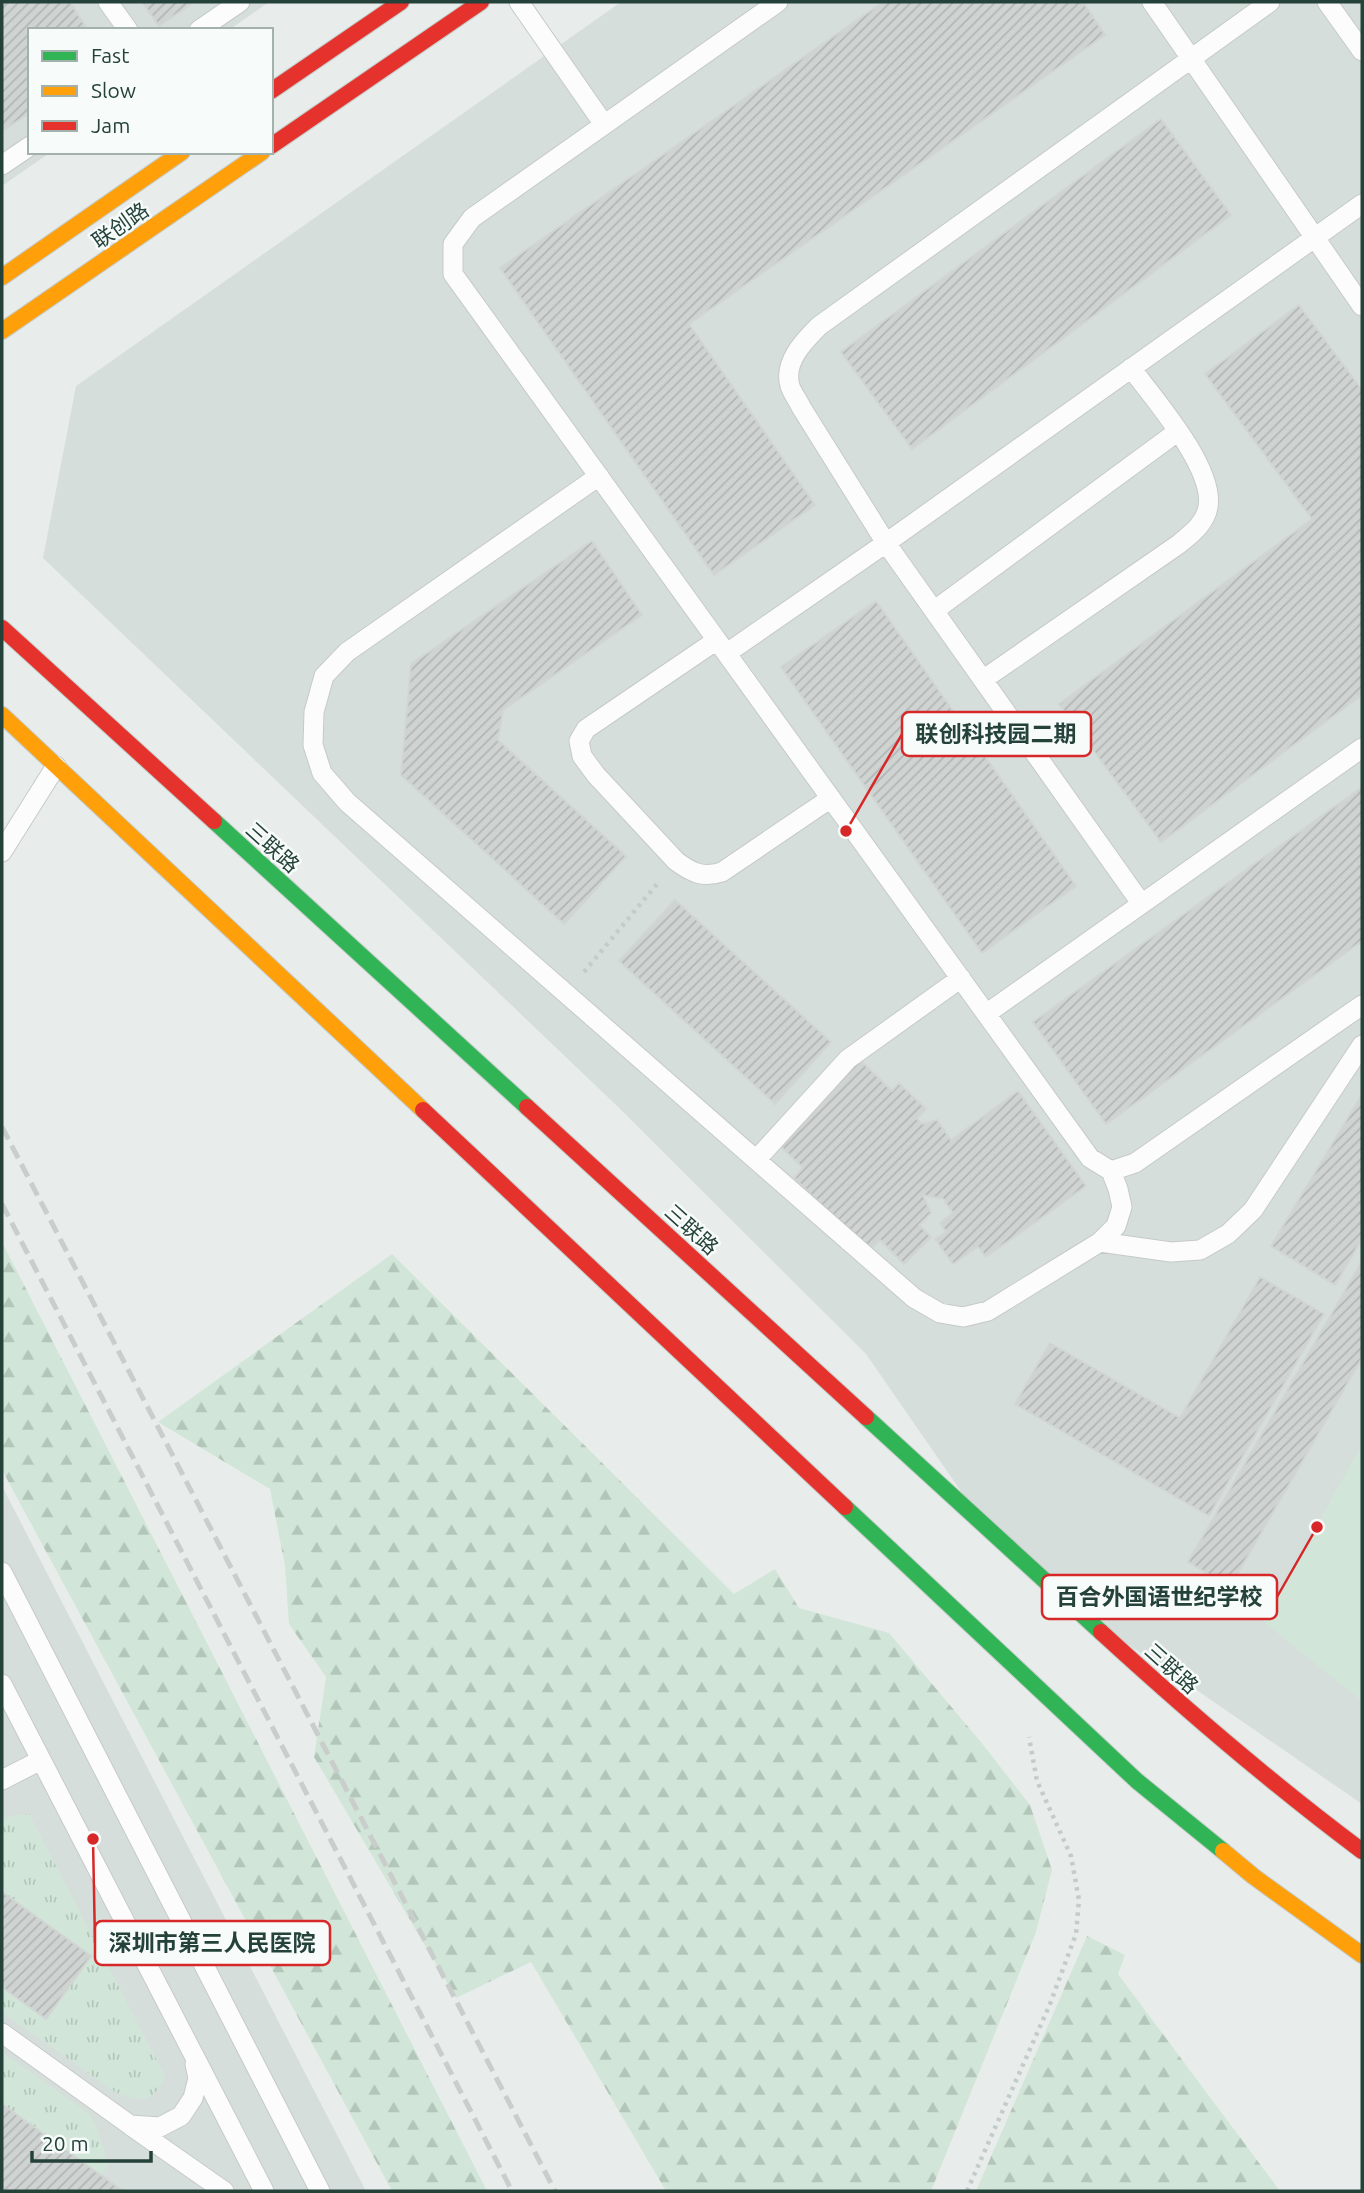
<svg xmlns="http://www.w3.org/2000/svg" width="1364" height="2193" font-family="Ubuntu,'Noto Sans SC',sans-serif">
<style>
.built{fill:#d6dedb}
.grass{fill:url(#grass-tufts)}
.forest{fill:url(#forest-firs)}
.garden{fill:#d1e6d8}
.building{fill:url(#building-hatch);stroke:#d1d6d4;stroke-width:2}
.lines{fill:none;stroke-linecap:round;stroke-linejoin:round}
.lane-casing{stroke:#c5cac8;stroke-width:21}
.fast-casing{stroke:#c3cbc8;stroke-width:18}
.slow-casing{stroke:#c3cbc8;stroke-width:18}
.jam-casing{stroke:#c3cbc8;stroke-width:18}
.path{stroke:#c3ccca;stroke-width:4.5;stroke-dasharray:3.5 5;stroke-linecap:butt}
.lane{stroke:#fcfcfc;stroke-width:19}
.fast{stroke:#30b455;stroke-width:16}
.slow{stroke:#ff9f0a;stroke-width:16}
.jam{stroke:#e5322d;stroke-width:16}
.rail{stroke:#c9cdcc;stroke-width:5;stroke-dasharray:14 7;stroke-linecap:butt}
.labels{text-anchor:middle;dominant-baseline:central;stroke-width:5;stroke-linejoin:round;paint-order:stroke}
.street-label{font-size:21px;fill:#24423a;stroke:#f7fbf9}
.leader{fill:none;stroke:#d62828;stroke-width:2.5}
.callout-dot{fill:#d62828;stroke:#f7fbf9;stroke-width:2.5}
.callout{fill:#f7fbf9;stroke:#d62828;stroke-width:2.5}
.callout-label{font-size:23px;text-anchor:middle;font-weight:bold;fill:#24423a}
</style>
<defs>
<pattern id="grass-tufts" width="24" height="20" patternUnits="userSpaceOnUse" patternTransform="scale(1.75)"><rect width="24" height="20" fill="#d1e6d8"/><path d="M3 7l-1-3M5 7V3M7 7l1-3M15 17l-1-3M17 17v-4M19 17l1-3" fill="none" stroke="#b3c6ba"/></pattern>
<pattern id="forest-firs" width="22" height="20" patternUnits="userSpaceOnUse" patternTransform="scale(1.75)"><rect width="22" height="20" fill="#d1e6d8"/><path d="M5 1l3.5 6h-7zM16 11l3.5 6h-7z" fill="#b3c6ba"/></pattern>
<pattern id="building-hatch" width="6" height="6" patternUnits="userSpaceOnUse" patternTransform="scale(1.75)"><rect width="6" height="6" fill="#cfd4d2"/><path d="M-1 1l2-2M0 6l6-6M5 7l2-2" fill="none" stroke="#b2b7b5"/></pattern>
</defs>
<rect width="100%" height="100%" fill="#e8edeb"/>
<path class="built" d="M2 2H269L229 30H30V152H51L2 186Z
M621 2H1362V1804L1182 1680 1081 1614 994 1539 866 1354 615 1104 43 558 76 386Z
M2 1486 366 2191H2Z"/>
<path class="grass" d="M29 1814 165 2076C153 2105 140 2102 115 2092L2 2012V1820L11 1816Z
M2 2052 89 2114 98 2131 108 2164 102 2176 2 2104Z"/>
<path class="forest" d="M2 1242 487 2191H392L2 1470Z
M392 1254 734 1594 775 1569 799 1608 889 1633 981 1742 1030 1805 1052 1870 1036 1932 931 2191H666L531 1962 456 1998 314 1757 326 1677 289 1624 285 1566 270 1489 158 1422Z
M1087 1936 1125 1955 1118 1974 1280 2191H976Z"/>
<path class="garden" d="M1362 1445V1701L1263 1621Z"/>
<path class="building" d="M2 2H70L88 30H30V113L2 131Z
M142 2H194L159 26Z
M883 2H1083L1105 35 689 324 815 505 714 575 500 268Z
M1161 119 1231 215 912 449 841 352Z
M1299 305 1362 390V695L1161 842 1059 704 1312 519 1205 374Z
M592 541 642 615 503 710 498 740 626 856 564 924 401 775 411 664Z
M876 601 1076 886 982 953 781 667Z
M1362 787V941L1106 1124 1033 1022Z
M675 900 831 1042 775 1104 619 961Z
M859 1059 892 1091 899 1083 926 1109 917 1119 922 1124 937 1120 951 1140 1018 1091 1086 1186 986 1257 978 1247 953 1264 935 1239 946 1232 940 1223 953 1213 943 1199 923 1195 931 1213 919 1225 931 1237 904 1264 880 1240 869 1251 794 1178 803 1168 777 1143Z
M1362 1094V1239L1335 1285 1271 1246Z
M1362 1261V1358L1230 1587 1188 1562Z
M1260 1277 1324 1314 1209 1516 1015 1404 1050 1343 1180 1418Z
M2 1892 91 1956 46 2019 2 1987Z
M2 2104 102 2176 123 2191H2Z"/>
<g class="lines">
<g class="lane-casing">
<path id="lane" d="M108 2 128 30
M519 2 603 123
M778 2 472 218 453 244V274L1090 1158 1111 1171 1135 1163 1362 1005
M1152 2 1362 306
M1327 2 1362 51
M199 30 240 2
M2 165 30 146
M599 476 347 652 324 676 314 712 313 745 322 773 347 802 914 1298 940 1313 963 1317 988 1311 1100 1242 1116 1226 1122 1207 1118 1189 1111 1171
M935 610 1177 432
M717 640 586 729 579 741 582 756 596 775 676 861C692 873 703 878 722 872L831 798
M727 653 886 543 1362 204
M984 679 1179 544C1191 534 1205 524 1208 507 1215 468 1154 399 1131 368
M2 852 56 766
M1141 903 886 543 801 407C798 400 792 393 790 386 783 362 804 341 819 326L1270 2
M986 1014 1362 748
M756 1160 848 1059 961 978
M1100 1242 1171 1252 1200 1250 1228 1234 1253 1210 1362 1045
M2 1572 320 2191
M2 1684 264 2191
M2 1780 41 1760
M2 2033 130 2125 160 2127 181 2116 193 2098 198 2078 195 2064
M131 2126 224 2191"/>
</g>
<g class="fast-casing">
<path id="fast" d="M214 821 527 1107
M866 1417 1101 1632
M845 1507 1137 1781 1223 1851"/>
</g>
<g class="slow-casing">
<path id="slow" d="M2 277 182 152
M2 331 262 152
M2 715 423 1110
M1223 1851 1253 1876 1362 1955"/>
</g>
<g class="jam-casing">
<path id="jam" d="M271 91 401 2
M271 146 481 2
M2 628 214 821
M527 1107 866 1417
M423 1110 845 1507
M1101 1632C1185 1709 1271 1783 1362 1851"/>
</g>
<path class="path" d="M584 972 657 884
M967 2191 1050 2004 1076 1934 1079 1900 1071 1856 1037 1781 1029 1737"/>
<use href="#lane" class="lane"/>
<use href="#fast" class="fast"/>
<use href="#slow" class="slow"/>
<use href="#jam" class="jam"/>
<path class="rail" d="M2 1127 555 2191
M2 1204 512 2191"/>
</g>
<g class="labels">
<g class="street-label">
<text transform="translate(120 225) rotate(-35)">联创路</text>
<text transform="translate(273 847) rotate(42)">三联路</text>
<text transform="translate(692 1229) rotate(42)">三联路</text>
<text transform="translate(1172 1668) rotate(42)">三联路</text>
</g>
</g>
<path class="leader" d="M846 831L902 734M1317 1527L1277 1597M93 1839L95 1943"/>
<g class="callout-dot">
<circle cx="846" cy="831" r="7"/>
<circle cx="1317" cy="1527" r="7"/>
<circle cx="93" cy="1839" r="7"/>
</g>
<g class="callout">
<rect x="902" y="712" width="189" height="44" rx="7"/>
<rect x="1042" y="1575" width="235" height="44" rx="7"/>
<rect x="95" y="1921" width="235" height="44" rx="7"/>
</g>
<g class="callout-label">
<text x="996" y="742">联创科技园二期</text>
<text x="1159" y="1605">百合外国语世纪学校</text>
<text x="212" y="1951">深圳市第三人民医院</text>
</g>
<rect width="1364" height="2193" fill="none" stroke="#24423a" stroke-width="7"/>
<rect x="28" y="28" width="245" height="126" fill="#f7fbf9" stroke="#a3b1ad" stroke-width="2"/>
<rect x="42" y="51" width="35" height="10" fill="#30b455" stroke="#a3b1ad" stroke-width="2"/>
<text x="91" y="63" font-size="21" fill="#24423a">Fast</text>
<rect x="42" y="86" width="35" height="10" fill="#ff9f0a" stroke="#a3b1ad" stroke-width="2"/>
<text x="91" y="98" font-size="21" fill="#24423a">Slow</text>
<rect x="42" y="121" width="35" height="10" fill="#e5322d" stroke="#a3b1ad" stroke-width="2"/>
<text x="91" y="133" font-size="21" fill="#24423a">Jam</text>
<path d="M32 2151v10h119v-10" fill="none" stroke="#24423a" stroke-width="3.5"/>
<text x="42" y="2151" font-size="21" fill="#24423a" stroke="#f7fbf9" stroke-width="5" paint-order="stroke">20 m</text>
</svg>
